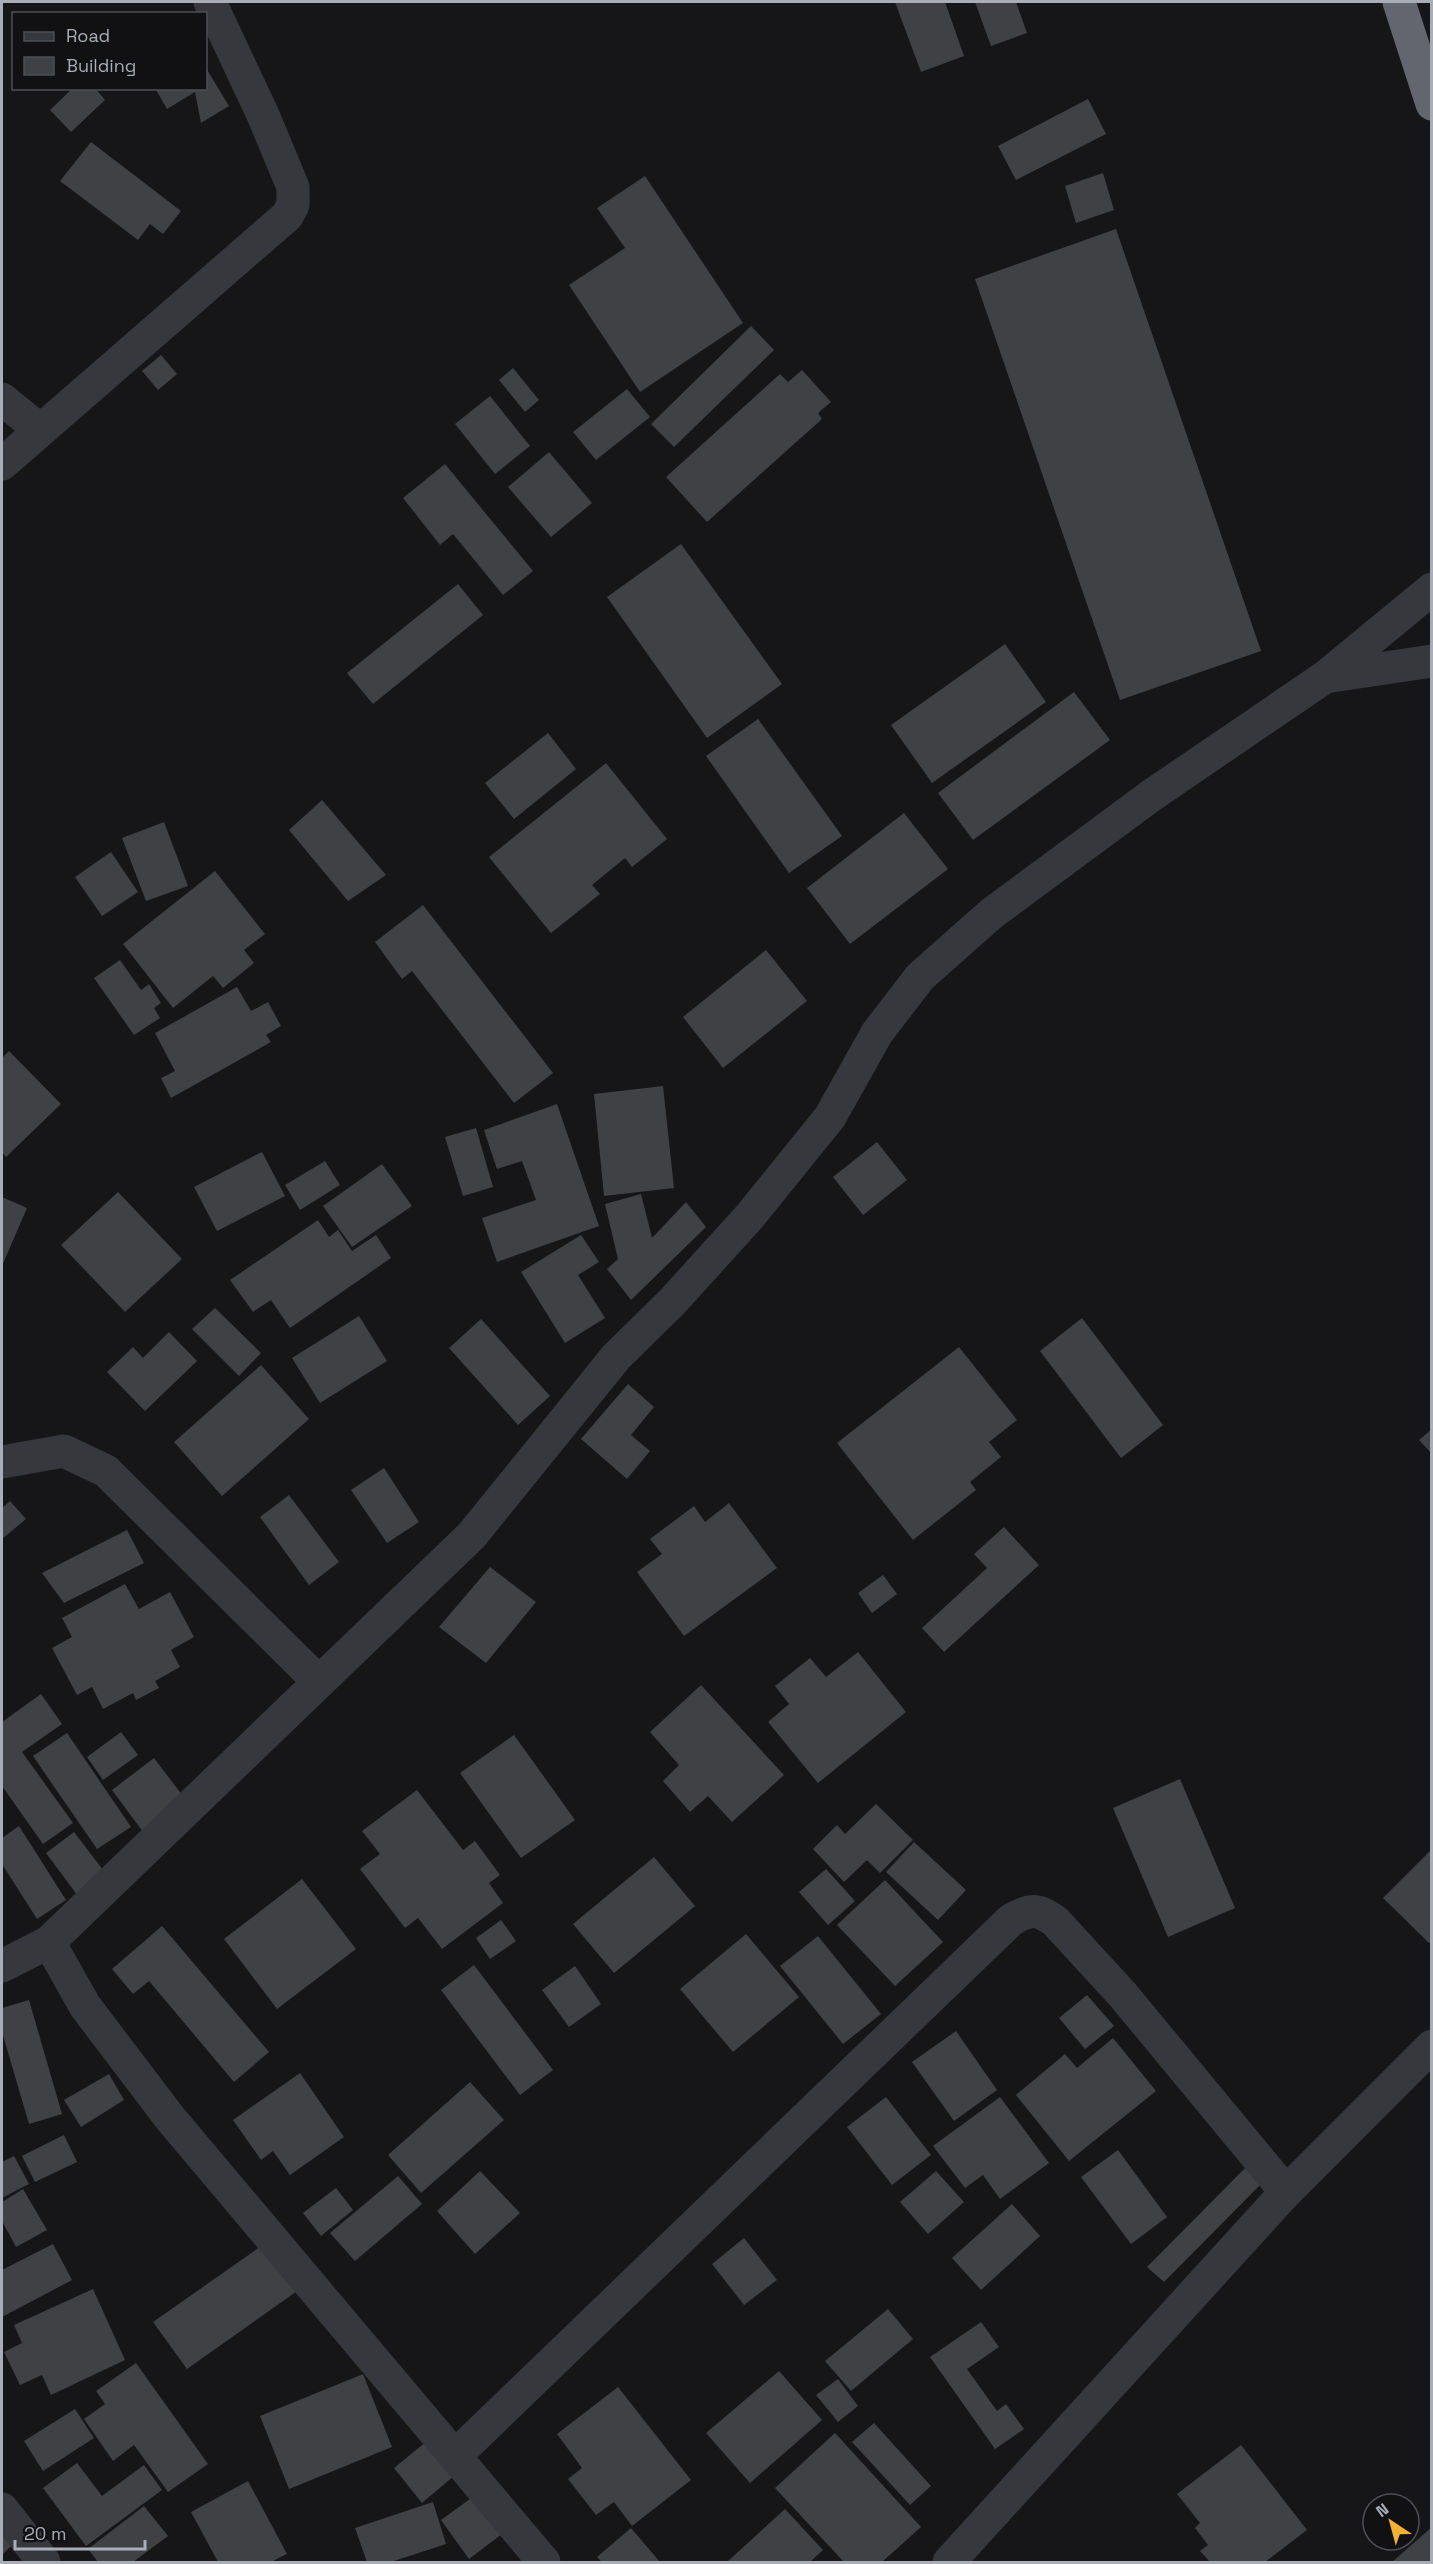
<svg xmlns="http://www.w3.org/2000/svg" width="1433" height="2564" font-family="'Space Grotesk',sans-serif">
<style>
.building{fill:#404145}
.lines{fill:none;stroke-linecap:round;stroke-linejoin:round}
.street{stroke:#37383d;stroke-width:33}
.highway{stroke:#63666e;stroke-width:33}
</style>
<rect width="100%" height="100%" fill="#161618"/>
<path class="building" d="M895 2H945L964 56 921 72Z
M975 2H1016L1027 33 991 46Z
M206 68 229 106 201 123 195 92 167 109 155 88H206Z
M73 88H95L105 100 71 132 50 110Z
M1088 99 1106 134 1016 180 998 146Z
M91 142 181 211 163 234 150 224 138 240 60 181Z
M1103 173 1114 210 1076 223 1065 186Z
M645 176 743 323 640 392 569 285 625 248 597 208Z
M1116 229 1261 651 1120 700 975 279Z
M751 326 774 350 674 447 651 424Z
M161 355 177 374 158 390 142 371Z
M513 368 539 400 525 412 499 380Z
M802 370 831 402 818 413 822 419 707 522 666 477 780 374 788 382Z
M627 389 650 417 596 460 573 432Z
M490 396 530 446 495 474 455 424Z
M549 452 592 503 551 537 508 487Z
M445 464 533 571 503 595 453 534 440 545 403 498Z
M681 544 782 684 707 738 607 597Z
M458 584 483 615 373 704 347 673Z
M1005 644 1046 702 932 783 891 725Z
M1074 692 1110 740 973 840 938 793Z
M758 719 842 836 789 873 706 756Z
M548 733 576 769 514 819 485 783Z
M606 763 667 839 632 867 625 858 592 885 600 894 551 933 489 857Z
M322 800 386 875 348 901 289 830Z
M904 813 948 869 850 944 807 888Z
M164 822 188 886 146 901 122 838Z
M111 852 138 892 102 916 75 877Z
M215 871 265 934 244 950 254 963 223 988 213 976 173 1008 123 944Z
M423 905 553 1073 514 1103 412 971 402 979 375 942Z
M766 950 807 1001 723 1068 683 1017Z
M120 960 141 990 149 984 161 1003 154 1008 160 1018 134 1035 94 978Z
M237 987 251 1011 268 1002 281 1026 266 1035 271 1042 171 1098 161 1078 175 1071 155 1033Z
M9 1051 61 1104 6 1157 2 1152V1058Z
M663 1086 674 1188 604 1196 594 1094Z
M557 1104 599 1226 497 1262 482 1218 536 1200 522 1161 497 1169 484 1130Z
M476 1128 493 1187 463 1196 445 1137Z
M877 1142 907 1180 863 1215 833 1177Z
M262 1152 285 1196 217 1231 194 1187Z
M325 1161 340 1185 300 1210 285 1185Z
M382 1164 412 1206 352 1247 323 1206Z
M118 1192 182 1259 125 1312 61 1245Z
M641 1194 652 1238 686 1202 706 1227 631 1300 607 1269 618 1259 605 1204Z
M2 1197 27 1208 2 1266Z
M318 1220 329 1237 338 1230 352 1251 376 1235 391 1258 290 1328 271 1300 253 1312 230 1280Z
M581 1235 599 1262 578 1275 605 1318 565 1343 521 1272Z
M215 1308 261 1353 239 1376 192 1329Z
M359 1316 387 1361 320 1403 292 1358Z
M1082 1318 1163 1425 1121 1458 1040 1351Z
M481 1319 550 1396 518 1425 449 1348Z
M169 1332 197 1361 145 1411 107 1372 133 1347 143 1358Z
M959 1347 1017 1420 989 1442 1001 1457 970 1482 976 1490 913 1540 837 1443Z
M261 1365 309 1419 222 1496 174 1442Z
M628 1384 654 1407 631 1435 650 1451 627 1479 581 1439Z
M1432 1429V1454L1419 1440Z
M384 1468 419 1522 387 1543 351 1490Z
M289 1495 339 1562 309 1585 260 1517Z
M10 1501 26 1519 2 1539V1508Z
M729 1503 777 1568 684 1636 637 1572 662 1554 650 1539 694 1506 705 1522Z
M1004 1527 1039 1565 944 1652 922 1628 987 1568 974 1554Z
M127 1530 144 1563 64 1603 42 1573Z
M490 1567 536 1602 486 1663 439 1627Z
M883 1575 897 1594 872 1613 858 1593Z
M125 1584 139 1609 170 1592 194 1637 171 1650 180 1667 155 1681 159 1688 136 1700 133 1693 103 1709 92 1687 77 1695 52 1648 72 1637 62 1618Z
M858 1652 906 1712 818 1783 768 1722 789 1704 775 1686 810 1658 826 1677Z
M701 1685 784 1775 732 1822 708 1796 690 1812 663 1781 679 1765 650 1732Z
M41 1694 62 1724 22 1752 73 1823 43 1844 2 1786V1722Z
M121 1732 138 1755 103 1780 87 1757Z
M67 1733 131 1827 97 1849 33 1756Z
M514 1735 575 1820 521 1858 460 1773Z
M154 1758 189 1804 146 1836 112 1790Z
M1180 1779 1235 1908 1168 1937 1113 1808Z
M417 1790 463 1850 475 1841 500 1875 489 1883 503 1903 442 1949 418 1918 405 1928 360 1869 380 1854 362 1831Z
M876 1804 913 1840 880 1873 867 1860 844 1882 813 1849 837 1825 845 1834Z
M19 1826 66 1900 37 1919 2 1864V1838Z
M74 1832 107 1875 78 1896 46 1853Z
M914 1842 966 1890 938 1920 886 1872Z
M1432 1849V1941L1429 1943 1383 1898Z
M654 1857 695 1906 614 1973 573 1924Z
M826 1869 855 1901 828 1925 799 1892Z
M302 1879 356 1949 277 2009 224 1939Z
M885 1880 943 1942 895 1986 837 1925Z
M501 1920 516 1941 490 1959 476 1938Z
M162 1926 269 2052 234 2082 149 1981 133 1994 112 1969Z
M746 1934 799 1997 733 2052 680 1989Z
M818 1936 881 2014 843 2044 780 1966Z
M474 1965 553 2070 520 2095 441 1990Z
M575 1966 601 2004 569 2027 542 1990Z
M1087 1995 1114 2026 1085 2049 1059 2018Z
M29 2000 62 2114 29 2124 2 2032V2008Z
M956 2031 997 2090 954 2121 912 2062Z
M1113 2038 1156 2091 1069 2161 1016 2095 1065 2054 1077 2068Z
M300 2073 344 2137 290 2175 273 2151 261 2160 233 2120Z
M109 2074 124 2100 81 2127 64 2100Z
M470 2082 504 2120 421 2193 388 2155Z
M886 2097 931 2155 892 2185 847 2127Z
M1000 2097 1049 2163 1000 2199 983 2175 965 2188 933 2146Z
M64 2135 77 2162 35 2182 22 2156Z
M1118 2150 1167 2217 1131 2244 1081 2177Z
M14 2156 29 2184 2 2198V2162Z
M1251 2162 1267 2178 1164 2282 1147 2267Z
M480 2171 520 2213 475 2254 437 2211Z
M936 2171 964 2202 928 2234 900 2202Z
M398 2176 422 2204 355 2261 330 2233Z
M336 2188 353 2210 321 2236 303 2213Z
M23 2189 47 2230 16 2247 2 2221V2202Z
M1012 2204 1040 2236 981 2290 952 2258Z
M744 2238 777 2280 744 2305 712 2264Z
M267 2242 300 2289 187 2369 153 2322Z
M53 2244 72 2280 2 2317V2270Z
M93 2289 125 2360 51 2395 42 2375 20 2385 4 2352 22 2343 14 2325Z
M888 2309 913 2339 851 2391 825 2361Z
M981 2322 999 2347 967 2369 997 2411 1006 2404 1024 2429 995 2449 930 2357Z
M136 2363 208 2464 168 2492 134 2445 113 2461 84 2419 105 2404 96 2391Z
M779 2371 822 2420 750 2483 706 2433Z
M363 2374 392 2447 289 2489 260 2416Z
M838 2379 858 2406 838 2422 816 2395Z
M618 2387 691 2480 632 2526 614 2502 596 2515 568 2479 582 2468 557 2434Z
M75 2409 94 2438 43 2471 24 2441Z
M874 2423 931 2486 910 2505 852 2442Z
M835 2433 921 2527 882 2562H844L775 2488Z
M427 2441 455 2475 422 2503 394 2468Z
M1241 2445 1307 2530 1265 2562H1210L1200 2551 1208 2545 1195 2528 1200 2523 1177 2494Z
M77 2463 102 2496 144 2465 162 2490 86 2546 43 2488Z
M248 2481 287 2554 271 2562H218L191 2512Z
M474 2496 502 2534 469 2559 441 2520Z
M433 2502 446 2544 391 2562H367L355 2528Z
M144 2506 168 2536 133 2562H98L88 2549Z
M785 2509 823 2550 810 2562H727Z
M1432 2527V2562H1392Z
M631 2528 660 2562H602L597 2557Z
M2 2533 12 2545 2 2555Z"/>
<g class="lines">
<path class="street" d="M2 399 40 430
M2 464 287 216 293 205V187L263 115 210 2
M1325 677 1432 661
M2 1462 64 1451 106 1471 319 1682
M49 1942 472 1535 616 1357 672 1302 750 1216 830 1117 877 1033 920 977 991 914 1152 795 1325 677 1432 589
M2 1966 49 1942 85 2006 170 2118 544 2562
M455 2456 1011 1920C1031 1909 1036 1908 1055 1921L1123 1995 1286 2192
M2 2509 44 2562
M949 2562 1286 2192 1432 2046"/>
<path class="highway" d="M1399 2 1432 104"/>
</g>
<rect width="1433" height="2564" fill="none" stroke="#a8adb8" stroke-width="6"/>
<rect x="12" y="12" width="195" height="78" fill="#111113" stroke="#4d4f55" stroke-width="1.5"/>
<rect x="24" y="32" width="30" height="9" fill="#37383d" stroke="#4d4f55" stroke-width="1.5"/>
<text x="66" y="42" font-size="18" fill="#a8adb8">Road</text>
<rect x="24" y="57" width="30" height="18" fill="#404145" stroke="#4d4f55" stroke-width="1.5"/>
<text x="66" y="72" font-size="18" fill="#a8adb8">Building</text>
<g transform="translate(1391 2522) rotate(324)"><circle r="28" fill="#111113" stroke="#4d4f55" stroke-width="1.5"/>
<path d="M0-4.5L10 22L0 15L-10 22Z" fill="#f2b134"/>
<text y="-9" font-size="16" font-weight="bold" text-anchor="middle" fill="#a8adb8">N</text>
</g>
<path d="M15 2540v9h130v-9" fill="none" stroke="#a8adb8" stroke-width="3"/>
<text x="24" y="2540" font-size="18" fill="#a8adb8" stroke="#111113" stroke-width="4.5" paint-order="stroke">20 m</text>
</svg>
